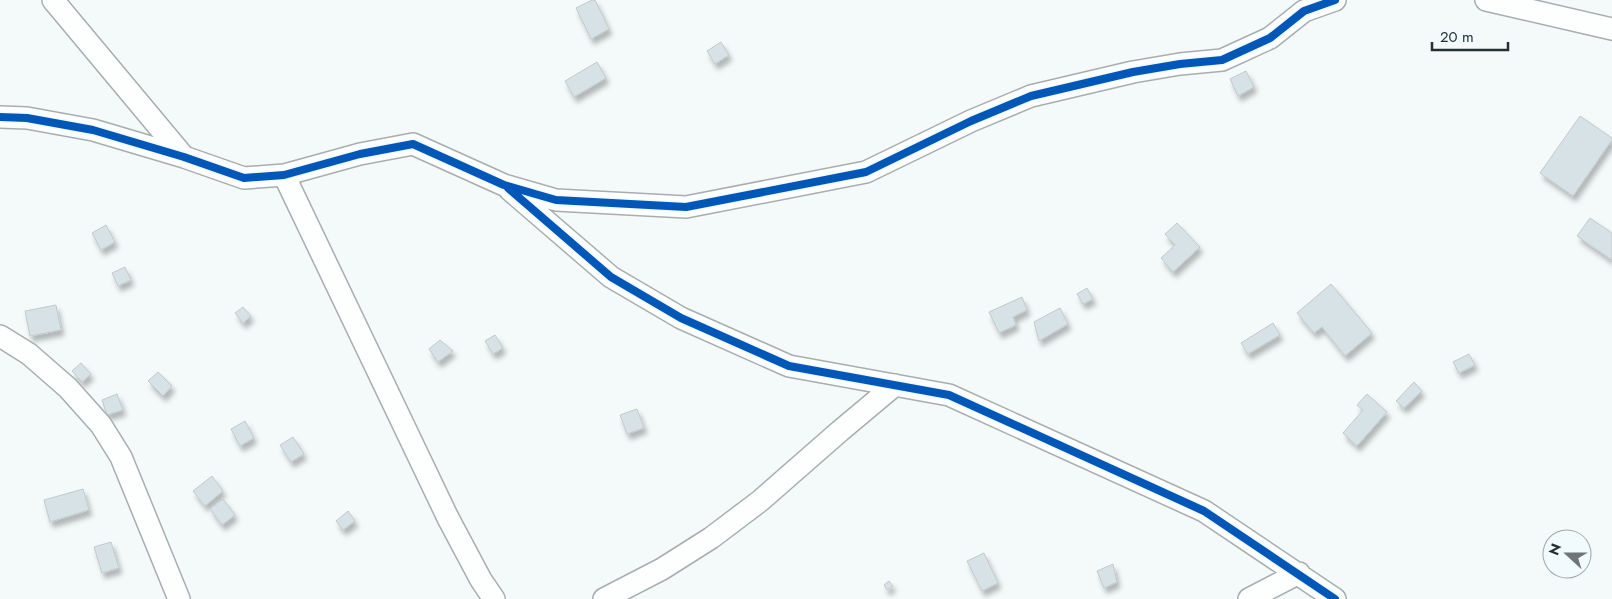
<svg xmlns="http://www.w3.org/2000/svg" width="1612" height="599" font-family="Jost,sans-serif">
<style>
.building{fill:#d6e2e5;stroke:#c2c9cb;filter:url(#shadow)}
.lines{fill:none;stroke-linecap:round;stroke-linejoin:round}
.minor-casing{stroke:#a8aeb0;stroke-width:24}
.minor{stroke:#fdfefe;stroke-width:21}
.cycleway-casing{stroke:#f1fafd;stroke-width:11}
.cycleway{stroke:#0057b8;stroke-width:8}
</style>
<defs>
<filter id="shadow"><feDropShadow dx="3" dy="5.5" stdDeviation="2.5" flood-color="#0004"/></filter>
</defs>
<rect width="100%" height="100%" fill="#f4f9fa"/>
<path class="building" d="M592 0H595L609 29 591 39 576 8Z
M721 42 729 55 715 64 707 51Z
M597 62 606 78 574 97 565 81Z
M1246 71 1254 87 1238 96 1230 79Z
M1580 116 1612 138V140L1573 196 1540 173Z
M1590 218 1612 233V260L1577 236Z
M1177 223 1200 247 1173 272 1161 258 1175 245 1165 234Z
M106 225 115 242 101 250 92 233Z
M125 267 131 280 118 286 112 273Z
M1331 284 1372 333 1345 356 1322 327 1314 333 1297 313Z
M1087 288 1093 299 1083 304 1077 294Z
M1022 297 1027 310 1013 317 1016 325 999 333 989 312Z
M56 305 61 330 30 336 25 311Z
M243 307 251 316 243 323 235 313Z
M1060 308 1068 324 1039 341 1034 322Z
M1273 323 1280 335 1248 354 1241 343Z
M495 335 503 348 493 354 485 341Z
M440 340 453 351 438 362 429 349Z
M1469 354 1475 365 1459 373 1453 362Z
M81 363 91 374 82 382 72 371Z
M158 372 172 386 163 396 148 381Z
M1414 382 1422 391 1404 408 1396 401Z
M117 394 123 410 107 415 102 400Z
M1367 394 1387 412 1357 446 1343 433 1363 410 1357 405Z
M637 409 644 428 627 434 620 415Z
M245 421 254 438 240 446 231 429Z
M293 437 304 454 291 462 280 445Z
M212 476 223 491 205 506 193 491Z
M83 489 89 510 50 522 44 500Z
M223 499 235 515 222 525 210 509Z
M348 511 355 521 343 530 336 521Z
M111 542 119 568 102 573 94 547Z
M984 553 998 583 982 591 967 561Z
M1113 564 1117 582 1104 588 1097 571Z
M889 581 893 586 887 590 884 585Z"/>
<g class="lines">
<g class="minor-casing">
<path id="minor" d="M53 0 184 157
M1486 0 1612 29
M0 117 27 118 93 130 184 157 244 178 284 175 360 154 413 144 504 185 556 200 686 207 866 172 971 121 1031 96 1133 72 1180 64 1222 60 1270 38 1304 11 1335 0
M284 175 448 518 481 580 494 599
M510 190 611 277 681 318 789 366 949 395 1204 511 1335 599
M0 336 29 354 68 388 101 425 121 457 179 599
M604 599 662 569 711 538 760 501 840 431 895 385
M1249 599 1299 573"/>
</g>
<use href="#minor" class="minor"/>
<g class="cycleway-casing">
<path id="cycleway" d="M0 117 27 118 93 130 184 157 244 178 284 175 360 154 413 144 504 185 556 200 686 207 866 172 971 121 1031 96 1133 72 1180 64 1222 60 1270 38 1304 11 1335 0
M508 188 611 277 681 318 789 366 949 395 1204 511 1335 599"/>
</g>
<use href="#cycleway" class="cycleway"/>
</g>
<g transform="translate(1567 554) rotate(291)"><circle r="24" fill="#f1fafd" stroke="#9fa8ab"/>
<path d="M0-4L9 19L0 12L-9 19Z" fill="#6d7577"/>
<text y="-8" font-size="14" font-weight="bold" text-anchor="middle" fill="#252e31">N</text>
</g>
<path d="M1432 42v8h76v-8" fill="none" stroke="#252e31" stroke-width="2.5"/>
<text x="1440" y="42" font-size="15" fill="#252e31" stroke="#f1fafd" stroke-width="4" paint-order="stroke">20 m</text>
</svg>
